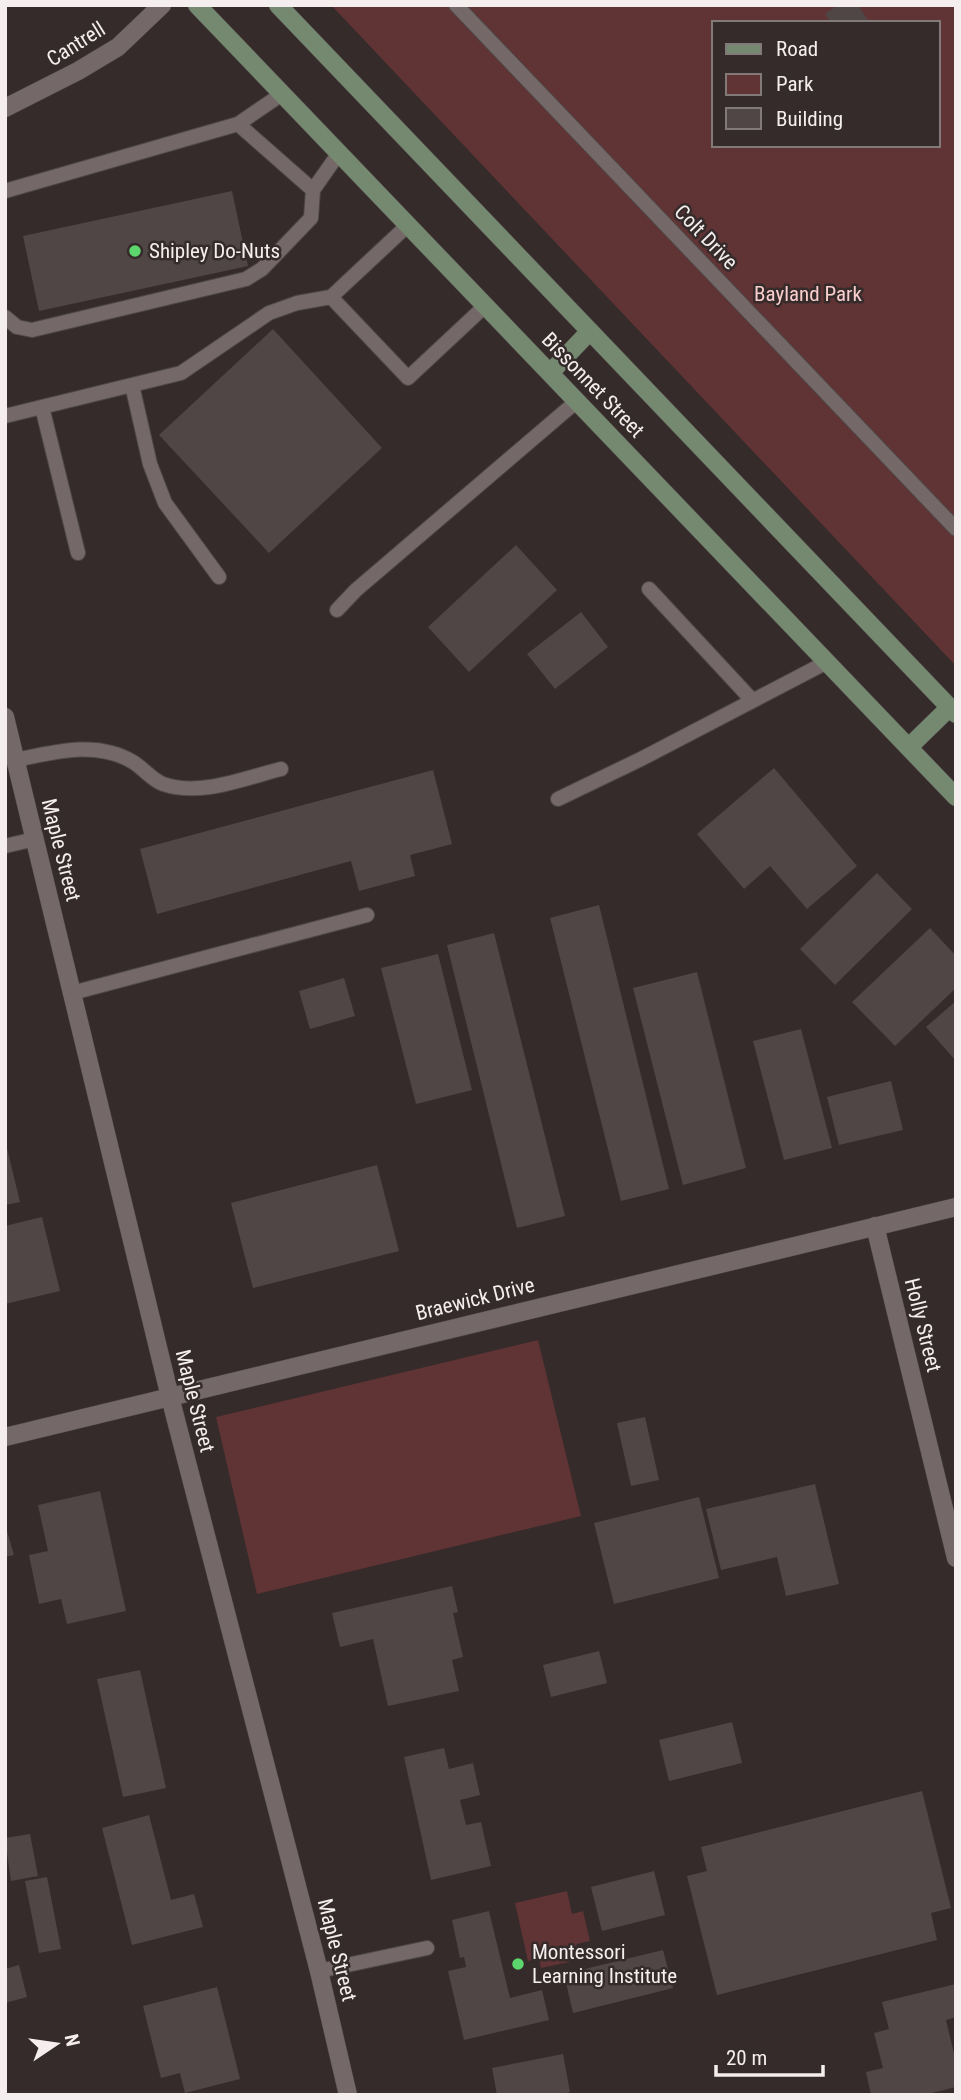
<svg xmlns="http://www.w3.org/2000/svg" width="961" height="2100" font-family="'Roboto Condensed',sans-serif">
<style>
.green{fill:#603334;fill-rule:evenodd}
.building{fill:#514646}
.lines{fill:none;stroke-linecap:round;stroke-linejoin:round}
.service-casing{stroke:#504848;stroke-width:16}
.minor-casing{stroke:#504848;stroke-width:19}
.secondary-casing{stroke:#504848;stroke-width:19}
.service{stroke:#746968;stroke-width:14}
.minor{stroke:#746968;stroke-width:18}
.secondary{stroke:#758970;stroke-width:18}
.poi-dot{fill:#5cd56d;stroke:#352b2b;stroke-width:2.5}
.labels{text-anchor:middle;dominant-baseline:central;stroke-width:5;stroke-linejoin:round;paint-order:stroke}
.street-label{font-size:21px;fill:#f5eeee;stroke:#352b2b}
.poi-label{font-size:21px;fill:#f5eeee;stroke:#352b2b;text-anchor:start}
.park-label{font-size:21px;fill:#f9cecd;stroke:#352b2b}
</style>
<rect width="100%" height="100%" fill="#352b2b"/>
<path class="green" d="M331 5H956V666ZM714 23H938V145H714Z
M538 1340 581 1516 257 1594 216 1417Z
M567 1891 572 1914 583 1911 590 1941 577 1944 569 1962 541 1968 539 1959 528 1961 515 1903Z"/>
<path class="building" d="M837 5H858L870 23H831L825 14Z
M232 191 248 266 39 311 23 236Z
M273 329 382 448 269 553 159 435Z
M516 545 557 590 469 672 428 627Z
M581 612 608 647 555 689 527 654Z
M774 768 857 866 807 909 770 866 744 889 697 834Z
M433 770 452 844 410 855 415 876 359 891 351 861 157 914 140 849Z
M877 873 912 909 835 985 800 949Z
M599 905 669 1189 621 1201 550 918Z
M930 928 956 956V988L895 1046 852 1002Z
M494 933 565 1216 517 1228 447 945Z
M438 954 472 1090 416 1104 381 968Z
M697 972 746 1168 683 1185 633 988Z
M344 978 355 1016 310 1029 299 991Z
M956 1001V1061L926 1027Z
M801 1029 832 1148 784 1160 753 1041Z
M891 1081 903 1130 839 1145 827 1097Z
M5 1140 20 1202 5 1205Z
M377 1165 399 1251 253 1288 231 1203Z
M42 1217 60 1291 5 1304V1226Z
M645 1417 659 1480 631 1486 617 1423Z
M815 1484 839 1584 786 1596 777 1557 721 1570 706 1509Z
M100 1491 126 1611 67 1624 61 1599 39 1604 29 1555 48 1551 38 1505Z
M699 1497 719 1578 614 1604 594 1523Z
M5 1524 14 1555 5 1557Z
M452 1586 458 1612 453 1613 463 1657 452 1660 459 1691 388 1706 373 1639 340 1647 332 1613Z
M599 1651 607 1683 551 1697 543 1665Z
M140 1670 166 1788 123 1797 97 1679Z
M732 1722 742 1763 669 1781 659 1740Z
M444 1748 449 1769 473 1763 480 1795 460 1800 466 1825 481 1822 491 1866 431 1880 404 1757Z
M922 1791 951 1908 931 1913 937 1940 717 1995 687 1876 707 1871 701 1847Z
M149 1815 171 1900 194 1894 203 1927 132 1945 102 1828Z
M30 1834 38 1876 11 1881 5 1838Z
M654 1871 665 1915 602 1931 591 1887Z
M47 1877 61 1949 39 1953 25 1881Z
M489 1911 510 1998 542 1990 549 2020 464 2040 448 1971 466 1967 464 1957 460 1958 452 1920Z
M663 1950 673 1988 573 2013 564 1974Z
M19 1965 27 1997 5 2003V1969Z
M956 1984V2017L946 2020 956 2062V2087L924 2095H871L866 2072 883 2068 874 2033 889 2029 882 2002Z
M217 1987 240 2079 185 2093 180 2073 161 2078 143 2006Z
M563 2054 570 2092 560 2095H497L492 2068Z"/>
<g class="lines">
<g class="service-casing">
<path id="service" d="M456 5 956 529
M238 124 313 190
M5 191 238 124 282 94
M408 225 331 297 408 378 485 306
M5 317 17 327 32 330 246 279 262 269 311 218 313 190 339 153
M132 385 150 464 165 503 219 577
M42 407 78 553
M5 416 181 373 269 313 297 303 331 297
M649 589 752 700
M337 610 356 590 577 401
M16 760C54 752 97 740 133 762 143 768 152 780 163 784 201 797 244 778 281 769
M558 799 641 759 827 662
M5 846 35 839
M72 993 367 915
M319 1971 427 1948"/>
</g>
<g class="minor-casing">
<path id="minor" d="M5 108 78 71 118 47 162 5
M5 717 170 1397 319 1971 348 2095
M875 1226 956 1558
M5 1437 956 1207"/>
</g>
<g class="secondary-casing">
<path id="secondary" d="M197 5 956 797
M278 5 956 714
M550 373 590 331
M909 747 950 707"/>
</g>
<use href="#service" class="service"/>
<use href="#minor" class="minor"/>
<use href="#secondary" class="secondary"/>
</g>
<g class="poi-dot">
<circle cx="135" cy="251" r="7"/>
<circle cx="518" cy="1964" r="7"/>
</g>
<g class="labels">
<g class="street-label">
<text transform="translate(76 44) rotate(-32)">Cantrell</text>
<text transform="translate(706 237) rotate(46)">Colt Drive</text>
<text transform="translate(593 385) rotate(46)">Bissonnet Street</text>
<text transform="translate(61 850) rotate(76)">Maple Street</text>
<text transform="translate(475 1299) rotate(-14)">Braewick Drive</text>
<text transform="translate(923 1325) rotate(76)">Holly Street</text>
<text transform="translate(195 1401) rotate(76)">Maple Street</text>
<text transform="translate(337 1950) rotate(76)">Maple Street</text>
</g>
<g class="poi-label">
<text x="149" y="251">Shipley Do-Nuts</text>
<text x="532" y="1952">Montessori<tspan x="532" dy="24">Learning Institute</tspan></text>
</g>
<g class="park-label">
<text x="808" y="294">Bayland Park</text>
</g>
</g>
<rect width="961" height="2100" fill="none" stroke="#f5eeee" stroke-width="14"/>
<rect x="712" y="21" width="228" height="126" fill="#352b2b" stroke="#827979" stroke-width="2"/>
<rect x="726" y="44" width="35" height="10" fill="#758970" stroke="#827979" stroke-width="2"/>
<text x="776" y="56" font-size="21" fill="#f5eeee">Road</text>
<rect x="726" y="74" width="35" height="21" fill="#603334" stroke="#827979" stroke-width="2"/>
<text x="776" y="91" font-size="21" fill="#f5eeee">Park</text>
<rect x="726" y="108" width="35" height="21" fill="#514646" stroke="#827979" stroke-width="2"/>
<text x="776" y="126" font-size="21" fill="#f5eeee">Building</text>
<g transform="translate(56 2044) rotate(77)" stroke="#352b2b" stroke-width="5" paint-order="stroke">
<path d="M0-5L12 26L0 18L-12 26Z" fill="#f5eeee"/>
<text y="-10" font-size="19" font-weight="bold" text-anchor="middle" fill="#f5eeee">N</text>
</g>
<path d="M716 2065v10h107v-10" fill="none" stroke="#f5eeee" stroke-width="3.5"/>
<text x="726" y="2065" font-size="21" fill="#f5eeee" stroke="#352b2b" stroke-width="5" paint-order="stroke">20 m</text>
</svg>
